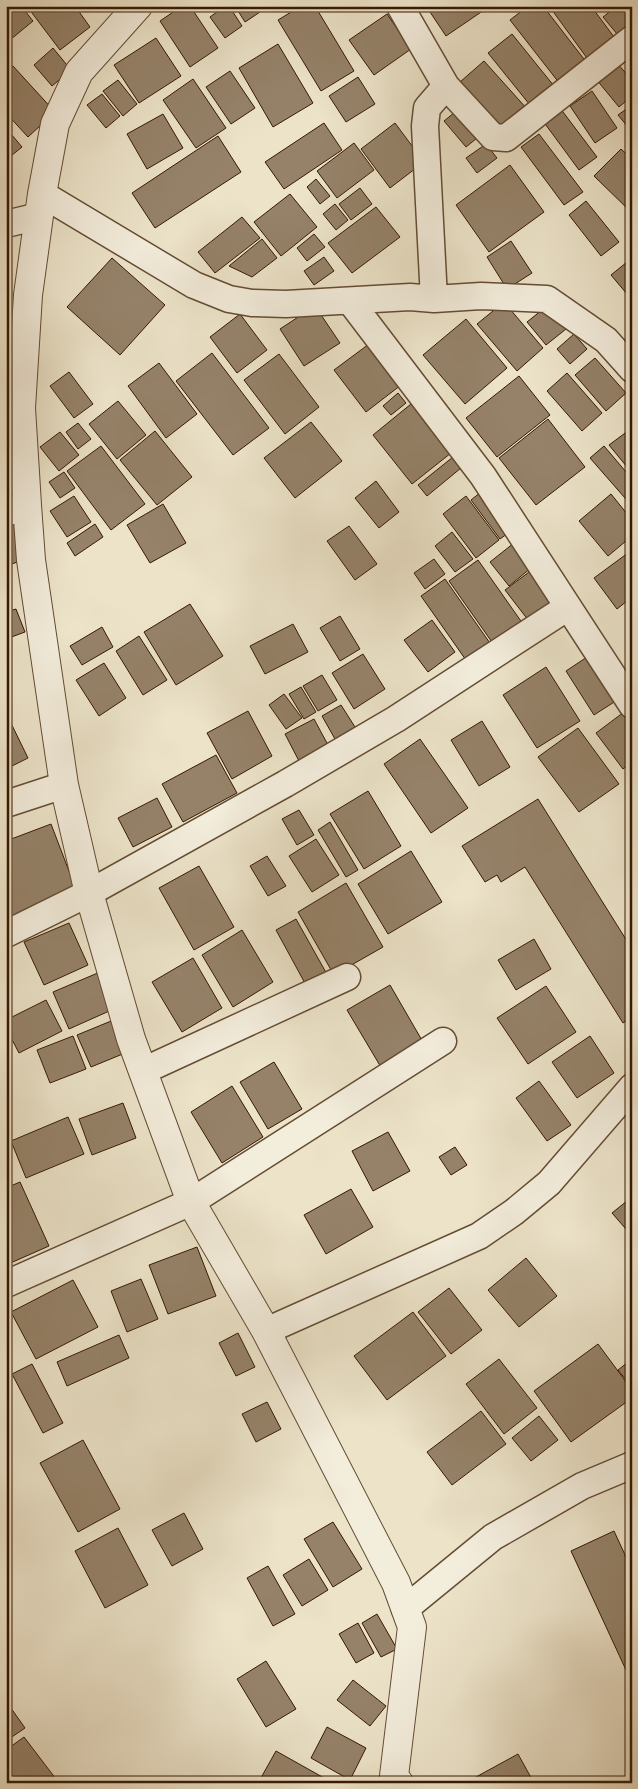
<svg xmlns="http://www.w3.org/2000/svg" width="638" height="1789" font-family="'Libre Caslon Text',serif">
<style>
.building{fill:#958269;stroke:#361901}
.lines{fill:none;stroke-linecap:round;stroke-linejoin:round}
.minor-casing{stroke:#644c33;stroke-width:29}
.tertiary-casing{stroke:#644c33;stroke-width:30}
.minor{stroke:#f3eddc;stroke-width:26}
.tertiary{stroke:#f3eddc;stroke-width:28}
</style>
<rect width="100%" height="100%" fill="#ece3c9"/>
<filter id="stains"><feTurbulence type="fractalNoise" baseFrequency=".004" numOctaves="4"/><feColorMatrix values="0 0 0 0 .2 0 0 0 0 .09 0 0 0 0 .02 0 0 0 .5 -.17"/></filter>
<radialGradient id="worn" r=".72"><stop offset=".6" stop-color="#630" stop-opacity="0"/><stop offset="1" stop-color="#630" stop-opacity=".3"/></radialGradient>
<path class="building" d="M6 6H21L33 21 10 40 6 35Z
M32 6H75L90 27 60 50 29 9Z
M182 6H190L218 48 190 67 160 21Z
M225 6H229L242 26 225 38 210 17Z
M235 6H269L245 22Z
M301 6H315L354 71 321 91 278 20Z
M426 6H490L446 36Z
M528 6H543L587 63 560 84 510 20Z
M556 6H591L620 45 592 65 552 10Z
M617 6H628L632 11V32L622 40 603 17Z
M387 14 411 49 374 75 349 40Z
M512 34 554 86 530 105 488 53Z
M156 38 181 76 139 103 114 65Z
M278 44 313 103 273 127 239 68Z
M53 48 71 70 52 86 34 65Z
M484 61 528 110 504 131 460 82Z
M616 62 632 80V96L619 107 596 79Z
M13 66 55 112 28 137 6 113V71Z
M230 71 255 108 231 124 206 87Z
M358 77 375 104 346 122 329 96Z
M193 79 226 128 196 148 163 100Z
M118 80 137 104 123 116 103 91Z
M592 91 617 128 595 143 570 106Z
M102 94 120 116 106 128 87 105Z
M632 105V132L618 115Z
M460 108 482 134 466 147 444 121Z
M560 108 597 157 579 170 543 121Z
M163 114 183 148 147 169 127 134Z
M324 123 342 150 284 189 265 162Z
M395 123 424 162 390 188 361 149Z
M6 128 22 147 6 160Z
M539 134 583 192 564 205 521 147Z
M218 136 241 172 155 228 132 193Z
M354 143 374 170 337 198 317 171Z
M486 144 497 158 477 173 466 158Z
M621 149 632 159V213L594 176Z
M510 165 544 212 489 252 456 205Z
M316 179 330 196 320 204 307 187Z
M360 188 372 204 351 220 339 204Z
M290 194 317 227 281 256 254 222Z
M586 201 619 242 601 256 569 215Z
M335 204 348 220 336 230 323 214Z
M376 207 400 237 352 273 328 243Z
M242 217 260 238 215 273 198 252Z
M314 234 325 247 307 261 297 248Z
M262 239 277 258 252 277 229 266Z
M511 241 532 273 507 289 487 257Z
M324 257 334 271 314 285 304 271Z
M112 258 165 305 120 355 67 307Z
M632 258V300L611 275Z
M504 302 543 348 517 371 477 324Z
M315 306 340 343 304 366 280 329Z
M547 306 566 329 546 345 527 322Z
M240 314 267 350 237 373 210 337Z
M466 319 507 368 465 404 423 355Z
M574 334 587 349 570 364 557 349Z
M369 344 401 385 366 412 334 370Z
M212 353 269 428 233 455 176 381Z
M279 354 319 407 285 434 244 380Z
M595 358 626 393 606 411 575 375Z
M159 363 197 414 166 438 128 386Z
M69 372 93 404 74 418 50 386Z
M567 373 602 413 582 431 547 391Z
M519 376 550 415 497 457 466 418Z
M398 393 406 403 391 415 383 406Z
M118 401 146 435 117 459 89 424Z
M411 404 451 453 412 484 373 435Z
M548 419 585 467 536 505 499 458Z
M311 422 342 461 295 498 264 458Z
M78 423 91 439 78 449 66 432Z
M632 428V473L609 445Z
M155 431 192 477 157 505 120 460Z
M60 432 79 455 59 471 40 447Z
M101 446 145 504 111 530 67 471Z
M604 446 632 479V506L590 458Z
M453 457 461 468 427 496 418 485Z
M64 472 75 488 60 498 49 482Z
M376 481 399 512 379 528 355 498Z
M486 488 515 528 500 539 471 500Z
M611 494 632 520V536L608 556 579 521Z
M74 496 91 522 67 537 50 511Z
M466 496 499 540 476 558 443 514Z
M163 504 186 543 150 563 127 525Z
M15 519 29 558 6 566V522Z
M95 524 103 537 75 556 67 543Z
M349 526 377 564 355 580 327 541Z
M452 532 473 559 455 572 435 546Z
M519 539 537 563 509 586 490 562Z
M632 550V597L617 609 594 578Z
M434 559 445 574 425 589 414 573Z
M478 560 523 624 494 645 449 581Z
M537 566 563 601 532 625 505 590Z
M445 579 492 646 468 663 421 596Z
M190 604 223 656 176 685 144 632Z
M16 609 25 632 6 639V612Z
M340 616 360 649 340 661 320 628Z
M432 620 455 652 428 672 404 640Z
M293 624 308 652 265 674 250 646Z
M102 627 113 647 82 665 70 646Z
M139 636 167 680 143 695 116 651Z
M593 653 622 697 594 715 566 671Z
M363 654 385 689 354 709 332 673Z
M104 663 126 698 99 716 76 680Z
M546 667 580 721 537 748 503 695Z
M322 675 337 700 318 711 303 686Z
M301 687 316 712 304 719 289 694Z
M284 694 302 718 286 729 269 705Z
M341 705 355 727 335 739 322 716Z
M628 709 632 714V762L623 769 596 733Z
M248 711 272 756 232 779 207 733Z
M6 713 28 758 6 769Z
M314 719 328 745 299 761 285 734Z
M482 721 510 767 479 786 451 740Z
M578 728 619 784 579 812 538 757Z
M420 739 468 808 431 833 384 764Z
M216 755 237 793 183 822 162 784Z
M368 791 401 846 364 869 330 814Z
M157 798 172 827 133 847 118 818Z
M538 799 632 949V1017L623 1023 525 867 501 882 497 875 485 882 462 846Z
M299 810 314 835 297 845 282 819Z
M330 822 358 870 346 877 318 830Z
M51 824 77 892 6 920V841Z
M316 839 339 875 312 892 289 856Z
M411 851 442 902 388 934 358 884Z
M267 856 286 886 268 896 250 866Z
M199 866 234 927 194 950 159 888Z
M346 883 383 947 334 975 298 912Z
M296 919 328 976 307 987 276 930Z
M69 923 88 965 44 985 24 942Z
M242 930 273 982 233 1007 202 955Z
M534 939 551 969 516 990 498 960Z
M193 958 222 1008 182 1032 152 982Z
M100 972 116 1008 69 1029 53 992Z
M390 985 427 1049 385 1074 347 1010Z
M546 986 576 1032 528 1064 497 1018Z
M46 1000 62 1031 19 1053 6 1028V1020Z
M116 1019 130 1051 91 1067 77 1035Z
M73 1036 86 1069 50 1083 37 1050Z
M590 1036 614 1073 577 1098 552 1062Z
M274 1062 302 1109 268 1129 240 1082Z
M539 1081 571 1125 547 1141 516 1098Z
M232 1086 263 1137 222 1163 191 1112Z
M123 1103 136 1138 92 1155 79 1119Z
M68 1117 84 1154 26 1178 11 1141Z
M388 1132 410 1171 373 1191 352 1151Z
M455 1147 467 1165 451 1175 439 1157Z
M20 1182 49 1246 6 1265V1188Z
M351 1189 373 1227 326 1254 304 1215Z
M632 1197V1236L612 1213Z
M197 1247 216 1296 168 1314 149 1265Z
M526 1258 557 1296 519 1327 488 1290Z
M141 1279 158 1319 127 1332 111 1291Z
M73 1280 98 1327 36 1359 11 1312Z
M449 1288 482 1330 451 1354 418 1312Z
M413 1312 446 1356 387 1400 354 1356Z
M238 1333 255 1367 236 1376 219 1343Z
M119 1335 129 1358 67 1386 57 1362Z
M598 1344 632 1390V1398L571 1442 534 1391Z
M499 1359 537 1408 504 1434 466 1384Z
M632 1359V1387L618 1370Z
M32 1364 63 1423 43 1433 12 1374Z
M267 1402 281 1429 256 1442 242 1414Z
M481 1411 506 1444 452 1485 427 1452Z
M539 1416 558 1440 531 1461 512 1438Z
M83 1440 120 1509 78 1532 40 1463Z
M184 1513 203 1549 172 1566 152 1530Z
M333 1522 362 1569 333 1587 304 1539Z
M118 1528 148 1585 105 1608 75 1551Z
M614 1531 632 1570V1683L571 1551Z
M309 1559 328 1590 302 1606 283 1575Z
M268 1566 295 1614 273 1626 247 1578Z
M377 1614 397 1649 381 1657 362 1623Z
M358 1623 374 1653 356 1663 339 1634Z
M266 1661 296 1709 266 1727 237 1679Z
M353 1680 386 1706 370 1726 337 1700Z
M6 1701 25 1728 6 1741Z
M327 1727 366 1748 350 1780 311 1758Z
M24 1737 59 1783H13L6 1774V1750Z
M276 1751 333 1783H258Z
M518 1754 534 1783H465Z"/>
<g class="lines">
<g class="minor-casing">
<path id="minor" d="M400 6 446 86 493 137 506 138 632 39
M42 194 194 285 229 299 252 303 286 304 410 297 434 299 481 296 547 299 606 340 632 369
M6 224 39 216
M434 299 425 126 427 108 446 86
M350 301 483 476 632 705
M6 513 27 505
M6 804 64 785
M6 934 89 893 285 784 396 719 568 607
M143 1071 347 977
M6 1284 191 1202 443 1041
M266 1331 479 1236 514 1212 549 1183 632 1087
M405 1609 493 1537 582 1486 632 1465"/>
</g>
<g class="tertiary-casing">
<path id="tertiary" d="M138 6 79 72 55 124 42 194 28 295 21 408 27 505 31 560 64 785 89 893 131 1039 191 1202 266 1331 396 1583 412 1627 394 1776 399 1783"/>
</g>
<use href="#minor" class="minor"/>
<use href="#tertiary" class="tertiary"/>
</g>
<rect width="638" height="1789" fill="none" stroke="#ece3c9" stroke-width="25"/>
<rect x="8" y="8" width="623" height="1774" fill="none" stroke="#361901" stroke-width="2.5"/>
<rect x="12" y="12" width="613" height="1764" fill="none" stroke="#361901"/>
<rect width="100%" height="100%" filter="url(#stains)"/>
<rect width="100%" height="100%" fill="url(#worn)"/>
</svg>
